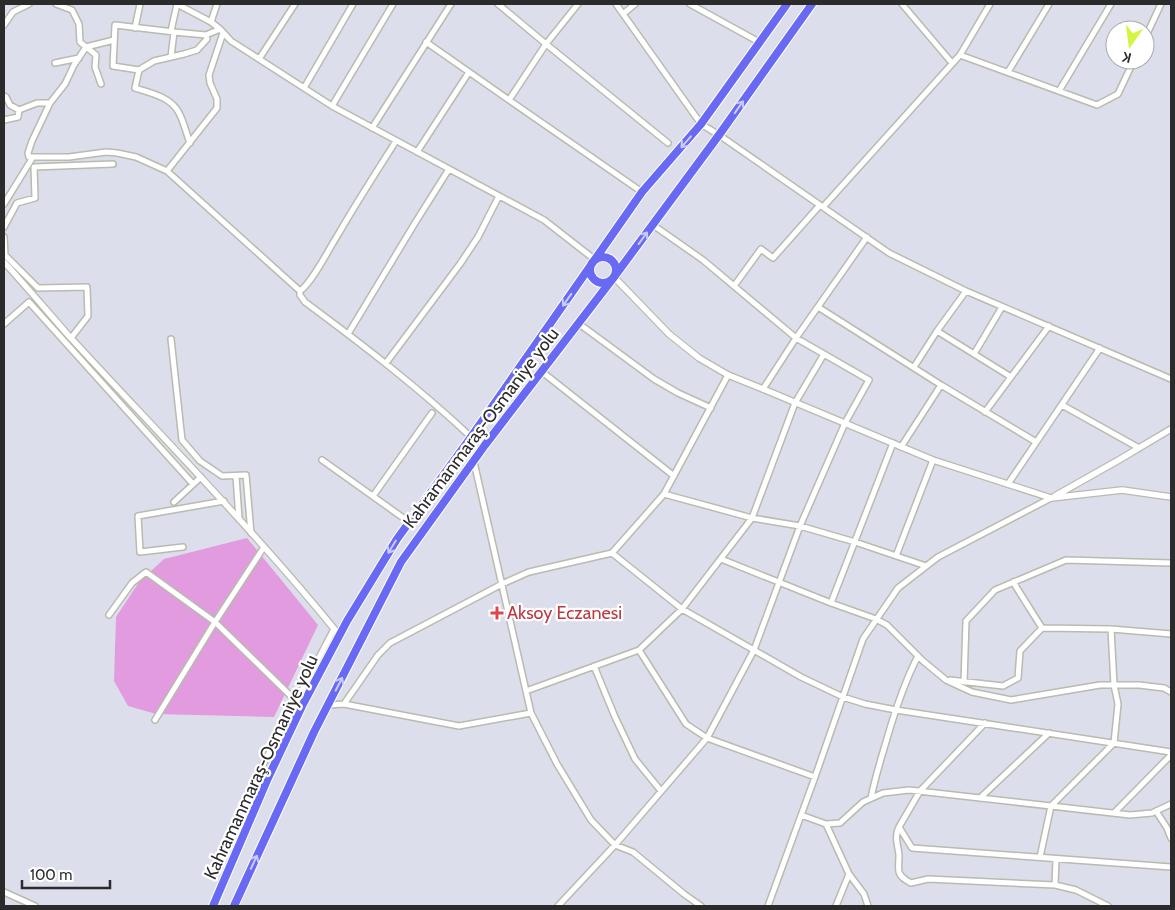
<svg xmlns="http://www.w3.org/2000/svg" width="1175" height="910" font-family="Cabin,sans-serif">
<style>
.green{fill:#e29bde}
.lines{fill:none;stroke-linecap:round;stroke-linejoin:round}
.minor-casing{stroke:#b8bbad;stroke-width:8}
.tertiary-casing{stroke:#b8bbad;stroke-width:8}
.trunk-casing{stroke:#fff;stroke-width:10}
.minor{stroke:#fff;stroke-width:5}
.tertiary{stroke:#fff;stroke-width:5.5}
.trunk{stroke:#686af4;stroke-width:8}
.oneway{stroke:#cacbfb}
.health-dot{fill:#e0444e;stroke:#fff;stroke-width:2}
.labels{text-anchor:middle;dominant-baseline:central;stroke-width:4.5;stroke-linejoin:round;paint-order:stroke}
.street-label{font-size:18px;fill:#2b2b2b;stroke:#fff}
.health-label{font-size:18px;fill:#be3a42;stroke:#fff;text-anchor:start}
</style>
<rect width="100%" height="100%" fill="#dddeec"/>
<path class="green" d="M247 538 318 625 274 717 156 714 128 706 114 681 116 617 139 582 164 559Z"/>
<g class="lines">
<g class="minor-casing">
<path id="minor" d="M56 4 72 10 79 24 80 42 96 55 95 67 101 84
M177 4 211 22 220 29 231 41 332 106 544 220 594 259
M498 4 546 44 668 143
M616 4 701 124 719 135 889 253 966 291 1171 379
M690 4 759 42
M902 4 952 63
M623 14 635 4
M211 22 217 4
M4 25 13 12 29 4
M135 28 140 4
M171 31 177 4
M174 32 206 35 220 29
M1145 38 1161 4
M114 40 86 47 74 65 65 84 50 103 32 141 28 153 29 157H69L106 152 117 153 136 157 167 171 300 291V295L305 302C363 345 419 388 471 437
M426 42 509 100 642 192
M960 55 1097 105 1118 94 1134 60
M171 57 174 32 115 25 113 66 139 70 154 61 184 54 197 50 207 39 206 35
M259 59 295 4
M55 63 79 58
M139 70 135 88C151 93 171 97 179 113 184 122 186 133 190 143
M1008 72 1049 4
M304 88 353 4
M1059 91 1111 4
M4 96 6 97 10 105 19 110
M509 100 546 44 578 4
M332 106 393 4
M19 110 37 103H50
M4 120 18 117 19 110
M372 128 451 4
M417 152 469 72
M167 171 217 108V99L210 83 209 75 223 33
M4 204 33 157
M823 207 960 55 990 4
M4 227 17 203 35 198 34 167 113 164
M4 237 5 255 38 288 87 287 88 316 71 338
M734 286 761 249 773 258 820 205
M300 291C312 283 330 247 339 233 357 202 377 171 396 141
M818 307 941 385 1036 442
M578 323 654 379 678 393 711 408
M4 324 29 302 193 484
M937 331 1011 377
M348 334 415 223 449 169
M171 339 182 440 200 461 222 476 246 475 251 533
M974 354 1002 307
M386 363 460 264 478 237 499 196
M914 367 937 331 966 291
M541 371 674 476
M763 389 796 338 867 237
M1062 405 1139 448
M985 412 1049 326
M901 447 941 385
M322 460 409 522
M474 462 531 713 557 764 591 820 615 845 633 852 684 894 701 906
M236 476 239 519
M1008 484 1100 348
M664 494 752 518 800 526 855 542 926 566
M373 496 432 413
M174 502 201 477
M183 547 140 552 138 516 224 501
M612 553 682 609 801 677 843 697 865 704 896 710 1171 752
M896 556 933 460
M721 559 831 603 876 619 887 625 923 661 946 680 972 692 1011 700 1100 685H1139L1164 688 1171 692
M1013 582 1042 628
M831 603 893 443
M109 615 132 583 146 572 215 622 296 701
M639 650 686 724 707 738 815 777
M594 666 615 717 635 759 661 791
M950 680 1003 686 1018 678 1020 651 1042 628 1111 629 1171 634
M964 682 966 621 995 590 1066 560 1171 563
M526 691 639 650 682 609 752 518 795 403 824 354
M344 704 378 655 390 643 502 584 529 572 612 553 664 494 728 375
M329 705 344 704 459 726 531 713
M155 720 215 622 264 547
M985 723 920 791 899 827 912 848 1171 867
M258 774 334 629
M871 798C875 777 882 756 888 735 896 708 905 681 918 656
M980 798 1049 733
M1156 811 1167 828 1171 838
M1114 813 1171 755
M801 815 826 824 840 823 863 802 883 793 909 790 1130 815 1152 813 1171 804
M826 824 849 874 836 906
M899 827C894 836 898 846 899 855 899 861 898 867 899 872 901 878 906 880 911 883L928 879 1055 885 1076 890 1108 906
M1040 857 1051 806 1114 743 1118 704 1114 685 1111 629
M849 874 864 894 868 906
M1055 885 1056 859
M4 892 35 906
M558 906 615 845 707 738 754 650 800 526 845 423 869 380 796 338 703 260 653 225
M768 906 815 777 863 639 898 588 938 557 1051 498"/>
</g>
<g class="tertiary-casing">
<path id="tertiary" d="M4 262C26 286 47 311 69 336 160 435 255 531 340 636
M614 277 669 334 699 358 728 375 763 389 933 460 1051 498 1122 490 1171 497
M1055 496 1117 461 1171 429"/>
</g>
<g class="trunk-casing">
<path id="trunk" d="M590 270a13 13 0 1 1 26 0a13 13 0 1 1-26 0Z
M213 906 268 778 302 706 347 621 397 539 471 437 642 192 701 124 787 4
M234 906 314 732 401 562 485 445 614 277 719 135 812 4"/>
</g>
<use href="#minor" class="minor"/>
<use href="#tertiary" class="tertiary"/>
<use href="#trunk" class="trunk"/>
</g>
<defs><path id="oneway-shaft" d="M-6 0H5M1.5-3L5.5 0L1.5 3" fill="none" stroke-width="1.6" stroke-linecap="round" stroke-linejoin="round" transform="scale(1.25)"/></defs>
<g class="oneway">
<use href="#oneway-shaft" transform="translate(739 107) rotate(-55)"/>
<use href="#oneway-shaft" transform="translate(686 142) rotate(131)"/>
<use href="#oneway-shaft" transform="translate(643 238) rotate(-54)"/>
<use href="#oneway-shaft" transform="translate(567 300) rotate(125)"/>
<use href="#oneway-shaft" transform="translate(392 547) rotate(121)"/>
<use href="#oneway-shaft" transform="translate(339 684) rotate(-63)"/>
<use href="#oneway-shaft" transform="translate(254 862) rotate(-65)"/>
</g>
<path class="health-dot" d="M494.5 605.5h5v5h5v5h-5v5h-5v-5h-5v-5h5z"/>
<g class="labels">
<g class="street-label">
<text transform="translate(481 428) rotate(-53)">Kahramanmaraş-Osmaniye yolu</text>
<text transform="translate(261 767) rotate(-65)">Kahramanmaraş-Osmaniye yolu</text>
</g>
<g class="health-label">
<text x="507" y="613">Aksoy Eczanesi</text>
</g>
</g>
<rect width="1175" height="910" fill="none" stroke="#2b2b2b" stroke-width="10"/>
<g transform="translate(1130 45) rotate(194)"><circle r="24" fill="#ffffff" stroke="#aaaaaa"/>
<path d="M0-4L9 19L0 12L-9 19Z" fill="#d0f640"/>
<text y="-8" font-size="14" font-weight="bold" text-anchor="middle" fill="#2b2b2b">K</text>
</g>
<path d="M22 880v8h88v-8" fill="none" stroke="#2b2b2b" stroke-width="2.5"/>
<text x="30" y="880" font-size="15" fill="#2b2b2b" stroke="#ffffff" stroke-width="4" paint-order="stroke">100 m</text>
</svg>
